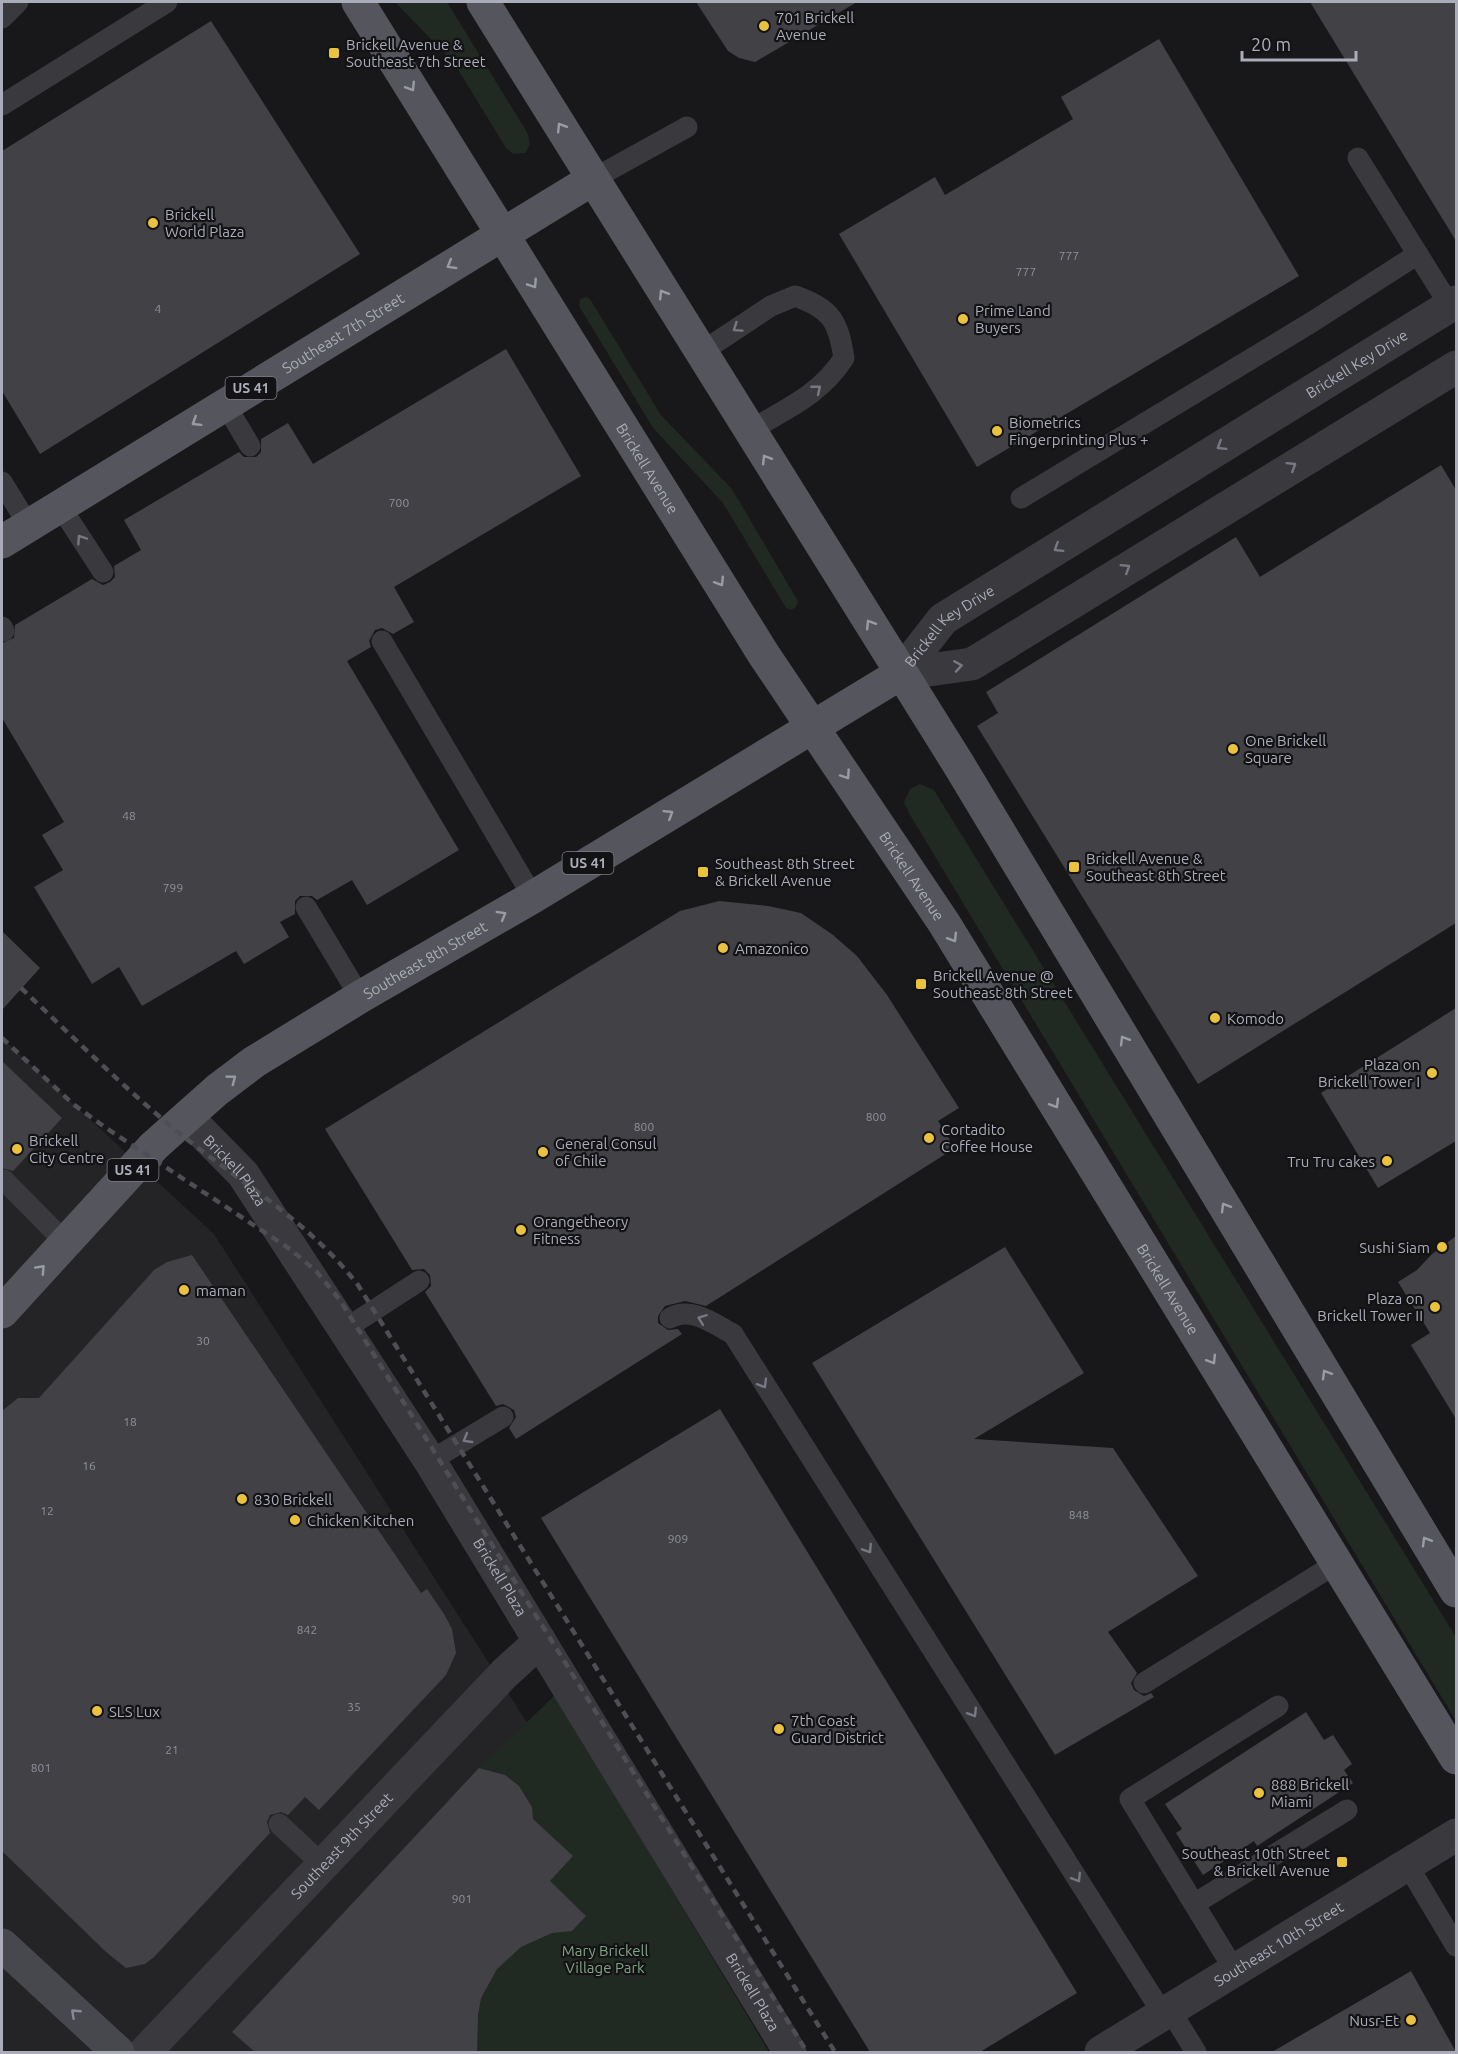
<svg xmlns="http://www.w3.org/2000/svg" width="1458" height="2054" font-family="Ubuntu,sans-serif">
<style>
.built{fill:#242326}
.green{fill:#212923}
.building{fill:#424246}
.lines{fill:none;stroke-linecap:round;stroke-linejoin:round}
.lane{stroke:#39393e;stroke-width:21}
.street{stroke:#39393e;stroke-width:33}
.secondary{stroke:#47484e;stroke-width:33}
.primary{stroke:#55565d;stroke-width:33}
.rail{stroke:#4e4f55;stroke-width:4.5;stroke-dasharray:8 6;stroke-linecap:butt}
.oneway{stroke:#999ca7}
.oneway2{stroke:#777982}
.oneway3{stroke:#878a94}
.poi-dot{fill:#ebc23e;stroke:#131214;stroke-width:2}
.labels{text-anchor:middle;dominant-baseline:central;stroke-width:4.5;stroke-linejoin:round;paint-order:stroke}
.number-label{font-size:12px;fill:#90929c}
.shield{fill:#131214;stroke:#7d7e88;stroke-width:1.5}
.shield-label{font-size:14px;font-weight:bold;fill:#aaadb9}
.poi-label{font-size:15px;fill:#aaadb9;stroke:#131214;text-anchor:start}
.street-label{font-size:15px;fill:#aaadb9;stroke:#131214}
.park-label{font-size:15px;fill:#82a387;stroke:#131214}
</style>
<rect width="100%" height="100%" fill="#181719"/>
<path class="built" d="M2 1038 214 1234 738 2052H2Z"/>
<path class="green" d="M395 2H447L527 132 530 143 526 153 513 154 506 148 454 63Z
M586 297 590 299 661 415 732 489 798 601 796 607 791 610 786 608 723 503 653 428 579 306 580 299Z
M920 784 934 790 1456 1637V1721L910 815 904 802 910 789Z
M555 1695 769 2052H384L572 1856 533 1819 527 1796 511 1780 494 1770 479 1768Z"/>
<path class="building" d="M696 2H857L755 62 739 58 728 51Z
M1310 2H1456V241Z
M211 21 360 254 40 454 2 391V151Z
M1159 39 1299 276 977 467 839 234 935 177 945 195 1073 119 1061 97Z
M506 349 581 476 394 587 414 622 393 634 382 628 375 630 369 641 371 647 347 661 459 850 367 905 352 880 317 900 312 896H300L295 901V914L280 922 289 937 244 964 236 951 142 1006 119 967 92 984 34 887 63 870 42 835 64 822 2 718V643L14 638 15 625 92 579 103 585 110 582 115 577 114 566 141 550 124 520 239 452 244 457H256L261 452V439L288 423 313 464Z
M1441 465 1456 490V923L1198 1084 977 726 998 713 986 692 1236 537 1260 577Z
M719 901 768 906 801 913 833 935 857 956 887 995 959 1108 938 1121 955 1148 706 1306 685 1301 665 1306 658 1316V1323L668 1330 678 1329 682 1334 516 1439 509 1428 516 1417 514 1410 503 1404 496 1406 425 1292 431 1286 430 1275 424 1269 412 1270 325 1129 680 911Z
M2 931 40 968 2 1010Z
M1456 1008V1141L1378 1188 1321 1093Z
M2 1061 62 1118 13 1171 2 1168Z
M1456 1236V1419L1411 1345 1430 1333 1398 1282 1417 1270 1432 1254Z
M1005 1247 1084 1373 974 1439 1113 1448 1198 1576 1108 1632 1137 1673 1131 1683 1134 1690 1144 1696 1151 1693 1154 1697 1055 1755 812 1363Z
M192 1255 421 1593 427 1589 444 1614 452 1629 456 1653 446 1675 319 1810 305 1797 288 1815 281 1812 270 1815 267 1822 270 1833 154 1957 145 1964 126 1968 106 1952 2 1851V1411L18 1398H39L154 1270 167 1262Z
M720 1409 1077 1993 980 2052H870L541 1518Z
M1306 1712 1324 1740 1333 1735 1352 1764 1344 1770 1353 1783 1257 1846 1254 1841 1203 1875 1176 1833 1182 1829 1165 1804Z
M479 1768 505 1775 519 1786 532 1807 533 1819 573 1856 550 1881 586 1916 572 1931 552 1933 521 1947 497 1969 481 1998 478 2015 477 2052H255L232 2032Z
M1411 1971 1456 2052H1272Z"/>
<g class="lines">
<path class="lane" d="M2 18 18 2
M2 105 167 2
M1358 158 1450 306
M593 179 687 127
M700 353 771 306 795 296C831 309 838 320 844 358 819 396 787 408 749 431
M225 404 250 446
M2 482 29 526
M1021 498 1312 322 1418 254
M60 506 103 572
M2 627 4 631
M382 641 533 897
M306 907 360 997
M4 1180 66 1243
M670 1318C691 1306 714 1324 733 1334L1163 2014
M345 1329 419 1281
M430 1461 503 1417
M1144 1683 1337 1563
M279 1824 323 1865
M1407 1864 1456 1946
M1194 1904 1347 1810
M1235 1971 1130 1799 1278 1706
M1170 2010 1196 2052"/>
<g class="street">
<path id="s1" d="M900 674 943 619 1456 302"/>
<path d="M900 674 972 664 1456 367"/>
<path id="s2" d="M187 1117 243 1174 430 1461 790 2052"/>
<path id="s3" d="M145 2052 504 1674 540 1641"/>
<path id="s4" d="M1101 2052 1456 1835"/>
</g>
<path class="secondary" d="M2 1945 118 2052"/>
<g class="primary">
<path id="s5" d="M358 2 764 655 944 923 1456 1758"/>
<path d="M483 2 959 765 1456 1591"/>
<path id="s6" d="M2 542 593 179"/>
<path id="s7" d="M2 1312 154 1146 217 1090 254 1062 360 997 533 897 900 674"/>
</g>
<path class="rail" d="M21 988C71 1035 120 1084 173 1128 237 1181 306 1218 358 1285L835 2052
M2 1038 73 1104 106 1128 290 1249 316 1271 340 1300 807 2052"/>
</g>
<defs><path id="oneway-chevron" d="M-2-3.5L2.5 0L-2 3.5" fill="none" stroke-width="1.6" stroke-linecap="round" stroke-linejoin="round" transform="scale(1.5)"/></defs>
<g class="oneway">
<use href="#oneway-chevron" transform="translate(411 87) rotate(58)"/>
<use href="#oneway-chevron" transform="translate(561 127) rotate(-122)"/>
<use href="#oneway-chevron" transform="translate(451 265) rotate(149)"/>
<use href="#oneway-chevron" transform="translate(533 284) rotate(57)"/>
<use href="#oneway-chevron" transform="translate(663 294) rotate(-122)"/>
<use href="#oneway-chevron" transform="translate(196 422) rotate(148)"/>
<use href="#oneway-chevron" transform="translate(766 459) rotate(-122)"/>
<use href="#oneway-chevron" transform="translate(720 582) rotate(58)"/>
<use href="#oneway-chevron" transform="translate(870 624) rotate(-122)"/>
<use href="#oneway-chevron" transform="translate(846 775) rotate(56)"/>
<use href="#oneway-chevron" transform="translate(669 814) rotate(-32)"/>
<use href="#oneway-chevron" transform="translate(502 915) rotate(-30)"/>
<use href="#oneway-chevron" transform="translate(953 938) rotate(58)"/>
<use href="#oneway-chevron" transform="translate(1124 1040) rotate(-121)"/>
<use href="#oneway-chevron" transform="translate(232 1079) rotate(-37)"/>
<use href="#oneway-chevron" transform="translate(1055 1104) rotate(59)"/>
<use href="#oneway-chevron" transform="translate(1225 1207) rotate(-121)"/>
<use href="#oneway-chevron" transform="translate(41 1269) rotate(-47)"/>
<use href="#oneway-chevron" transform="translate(1212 1360) rotate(58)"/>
<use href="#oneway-chevron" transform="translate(1326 1374) rotate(-121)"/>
<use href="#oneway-chevron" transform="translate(1426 1541) rotate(-121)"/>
</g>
<g class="oneway2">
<use href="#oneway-chevron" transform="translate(737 328) rotate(146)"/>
<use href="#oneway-chevron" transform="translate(817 389) rotate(-39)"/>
<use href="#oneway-chevron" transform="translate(1221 446) rotate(148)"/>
<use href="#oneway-chevron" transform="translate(1292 466) rotate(-32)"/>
<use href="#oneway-chevron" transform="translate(81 539) rotate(-124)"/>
<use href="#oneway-chevron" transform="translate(1058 548) rotate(148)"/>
<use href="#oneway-chevron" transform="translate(1126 568) rotate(-32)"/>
<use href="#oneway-chevron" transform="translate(958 666) rotate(-9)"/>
<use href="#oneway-chevron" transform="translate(702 1319) rotate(-159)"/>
<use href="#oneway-chevron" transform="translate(763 1384) rotate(59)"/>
<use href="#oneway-chevron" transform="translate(467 1439) rotate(150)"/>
<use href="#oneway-chevron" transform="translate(868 1549) rotate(57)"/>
<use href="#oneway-chevron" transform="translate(973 1713) rotate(58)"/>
<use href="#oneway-chevron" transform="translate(1077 1878) rotate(58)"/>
</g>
<use class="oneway3" href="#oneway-chevron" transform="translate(75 2013) rotate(-137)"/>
<g class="poi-dot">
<circle cx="764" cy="26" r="6"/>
<rect x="328" y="47" width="12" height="12" rx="3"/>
<circle cx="153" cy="223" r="6"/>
<circle cx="963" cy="319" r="6"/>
<circle cx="997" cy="431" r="6"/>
<circle cx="1233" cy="749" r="6"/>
<rect x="1068" y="861" width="12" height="12" rx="3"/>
<rect x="697" y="866" width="12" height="12" rx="3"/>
<circle cx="723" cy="948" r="6"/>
<rect x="915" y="978" width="12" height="12" rx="3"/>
<circle cx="1215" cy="1018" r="6"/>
<circle cx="1432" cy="1073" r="6"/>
<circle cx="929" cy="1138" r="6"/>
<circle cx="17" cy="1149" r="6"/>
<circle cx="543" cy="1152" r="6"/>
<circle cx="1387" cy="1161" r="6"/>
<circle cx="521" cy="1230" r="6"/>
<circle cx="1442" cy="1247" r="6"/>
<circle cx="184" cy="1290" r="6"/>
<circle cx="1435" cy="1307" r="6"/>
<circle cx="242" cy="1499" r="6"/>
<circle cx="295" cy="1520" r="6"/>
<circle cx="97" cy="1711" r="6"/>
<circle cx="779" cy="1729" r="6"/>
<circle cx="1259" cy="1793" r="6"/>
<rect x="1336" y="1856" width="12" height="12" rx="3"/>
<circle cx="1411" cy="2020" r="6"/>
</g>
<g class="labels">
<g class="number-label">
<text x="1069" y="255">777</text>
<text x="1026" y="271">777</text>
<text x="158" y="308">4</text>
<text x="399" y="502">700</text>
<text x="129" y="815">48</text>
<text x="173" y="887">799</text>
<text x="876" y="1116">800</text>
<text x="644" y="1126">800</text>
<text x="203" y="1340">30</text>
<text x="130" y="1421">18</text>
<text x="89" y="1465">16</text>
<text x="47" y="1510">12</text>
<text x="1079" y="1514">848</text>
<text x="678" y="1538">909</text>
<text x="307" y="1629">842</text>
<text x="354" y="1706">35</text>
<text x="172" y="1749">21</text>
<text x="41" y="1767">801</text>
<text x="462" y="1898">901</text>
</g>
<g class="shield">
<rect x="225.5" y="377" width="51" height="22" rx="4.5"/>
<rect x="562.5" y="852" width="51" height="22" rx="4.5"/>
<rect x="107.5" y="1159" width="51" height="22" rx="4.5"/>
</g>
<g class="shield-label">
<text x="251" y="388">US 41</text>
<text x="588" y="863">US 41</text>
<text x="133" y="1170">US 41</text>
</g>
<g class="poi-label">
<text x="776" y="17">701 Brickell<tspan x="776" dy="17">Avenue</tspan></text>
<text x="346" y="44">Brickell Avenue &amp;<tspan x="346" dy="17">Southeast 7th Street</tspan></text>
<text x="165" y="214">Brickell<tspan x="165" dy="17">World Plaza</tspan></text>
<text x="975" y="310">Prime Land<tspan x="975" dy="17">Buyers</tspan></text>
<text x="1009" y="422">Biometrics<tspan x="1009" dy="17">Fingerprinting Plus +</tspan></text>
<text x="1245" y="740">One Brickell<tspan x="1245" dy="17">Square</tspan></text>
<text x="1086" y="858">Brickell Avenue &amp;<tspan x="1086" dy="17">Southeast 8th Street</tspan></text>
<text x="715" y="863">Southeast 8th Street<tspan x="715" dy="17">&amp; Brickell Avenue</tspan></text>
<text x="735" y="948">Amazonico</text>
<text x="933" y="975">Brickell Avenue @<tspan x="933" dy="17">Southeast 8th Street</tspan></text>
<text x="1227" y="1018">Komodo</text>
<text x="1420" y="1064" text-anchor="end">Plaza on<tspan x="1420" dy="17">Brickell Tower I</tspan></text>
<text x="941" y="1129">Cortadito<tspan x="941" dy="17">Coffee House</tspan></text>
<text x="29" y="1140">Brickell<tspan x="29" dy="17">City Centre</tspan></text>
<text x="555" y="1143">General Consul<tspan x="555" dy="17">of Chile</tspan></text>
<text x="1375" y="1161" text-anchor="end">Tru Tru cakes</text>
<text x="533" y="1221">Orangetheory<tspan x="533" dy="17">Fitness</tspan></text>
<text x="1430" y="1247" text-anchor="end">Sushi Siam</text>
<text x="196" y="1290">maman</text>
<text x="1423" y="1298" text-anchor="end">Plaza on<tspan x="1423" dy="17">Brickell Tower II</tspan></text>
<text x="254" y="1499">830 Brickell</text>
<text x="307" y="1520">Chicken Kitchen</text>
<text x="109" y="1711">SLS Lux</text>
<text x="791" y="1720">7th Coast<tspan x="791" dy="17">Guard District</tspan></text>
<text x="1271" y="1784">888 Brickell<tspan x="1271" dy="17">Miami</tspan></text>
<text x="1330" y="1853" text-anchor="end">Southeast 10th Street<tspan x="1330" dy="17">&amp; Brickell Avenue</tspan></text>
<text x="1399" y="2020" text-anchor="end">Nusr-Et</text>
</g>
<g class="street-label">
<text stroke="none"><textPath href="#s6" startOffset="400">Southeast 7th Street</textPath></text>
<text stroke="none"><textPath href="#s1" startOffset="556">Brickell Key Drive</textPath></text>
<text stroke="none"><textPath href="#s5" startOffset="549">Brickell Avenue</textPath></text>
<text stroke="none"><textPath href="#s1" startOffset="70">Brickell Key Drive</textPath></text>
<text stroke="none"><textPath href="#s5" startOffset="1035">Brickell Avenue</textPath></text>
<text stroke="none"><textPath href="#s7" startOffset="555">Southeast 8th Street</textPath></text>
<text stroke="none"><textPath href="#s2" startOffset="72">Brickell Plaza</textPath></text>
<text stroke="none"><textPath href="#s5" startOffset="1521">Brickell Avenue</textPath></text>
<text stroke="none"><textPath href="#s2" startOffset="558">Brickell Plaza</textPath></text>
<text stroke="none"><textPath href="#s3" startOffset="285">Southeast 9th Street</textPath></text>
<text stroke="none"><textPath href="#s4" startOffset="208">Southeast 10th Street</textPath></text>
<text stroke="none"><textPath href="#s2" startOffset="1044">Brickell Plaza</textPath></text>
</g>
<g class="park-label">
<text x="605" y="1950">Mary Brickell<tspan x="605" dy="17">Village Park</tspan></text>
</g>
</g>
<rect width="1458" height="2054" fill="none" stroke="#aaadb9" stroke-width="6"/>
<path d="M1242 51v9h114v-9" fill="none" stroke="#aaadb9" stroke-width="3"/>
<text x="1251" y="51" font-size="18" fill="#aaadb9" stroke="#131214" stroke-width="4.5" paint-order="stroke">20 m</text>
</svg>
